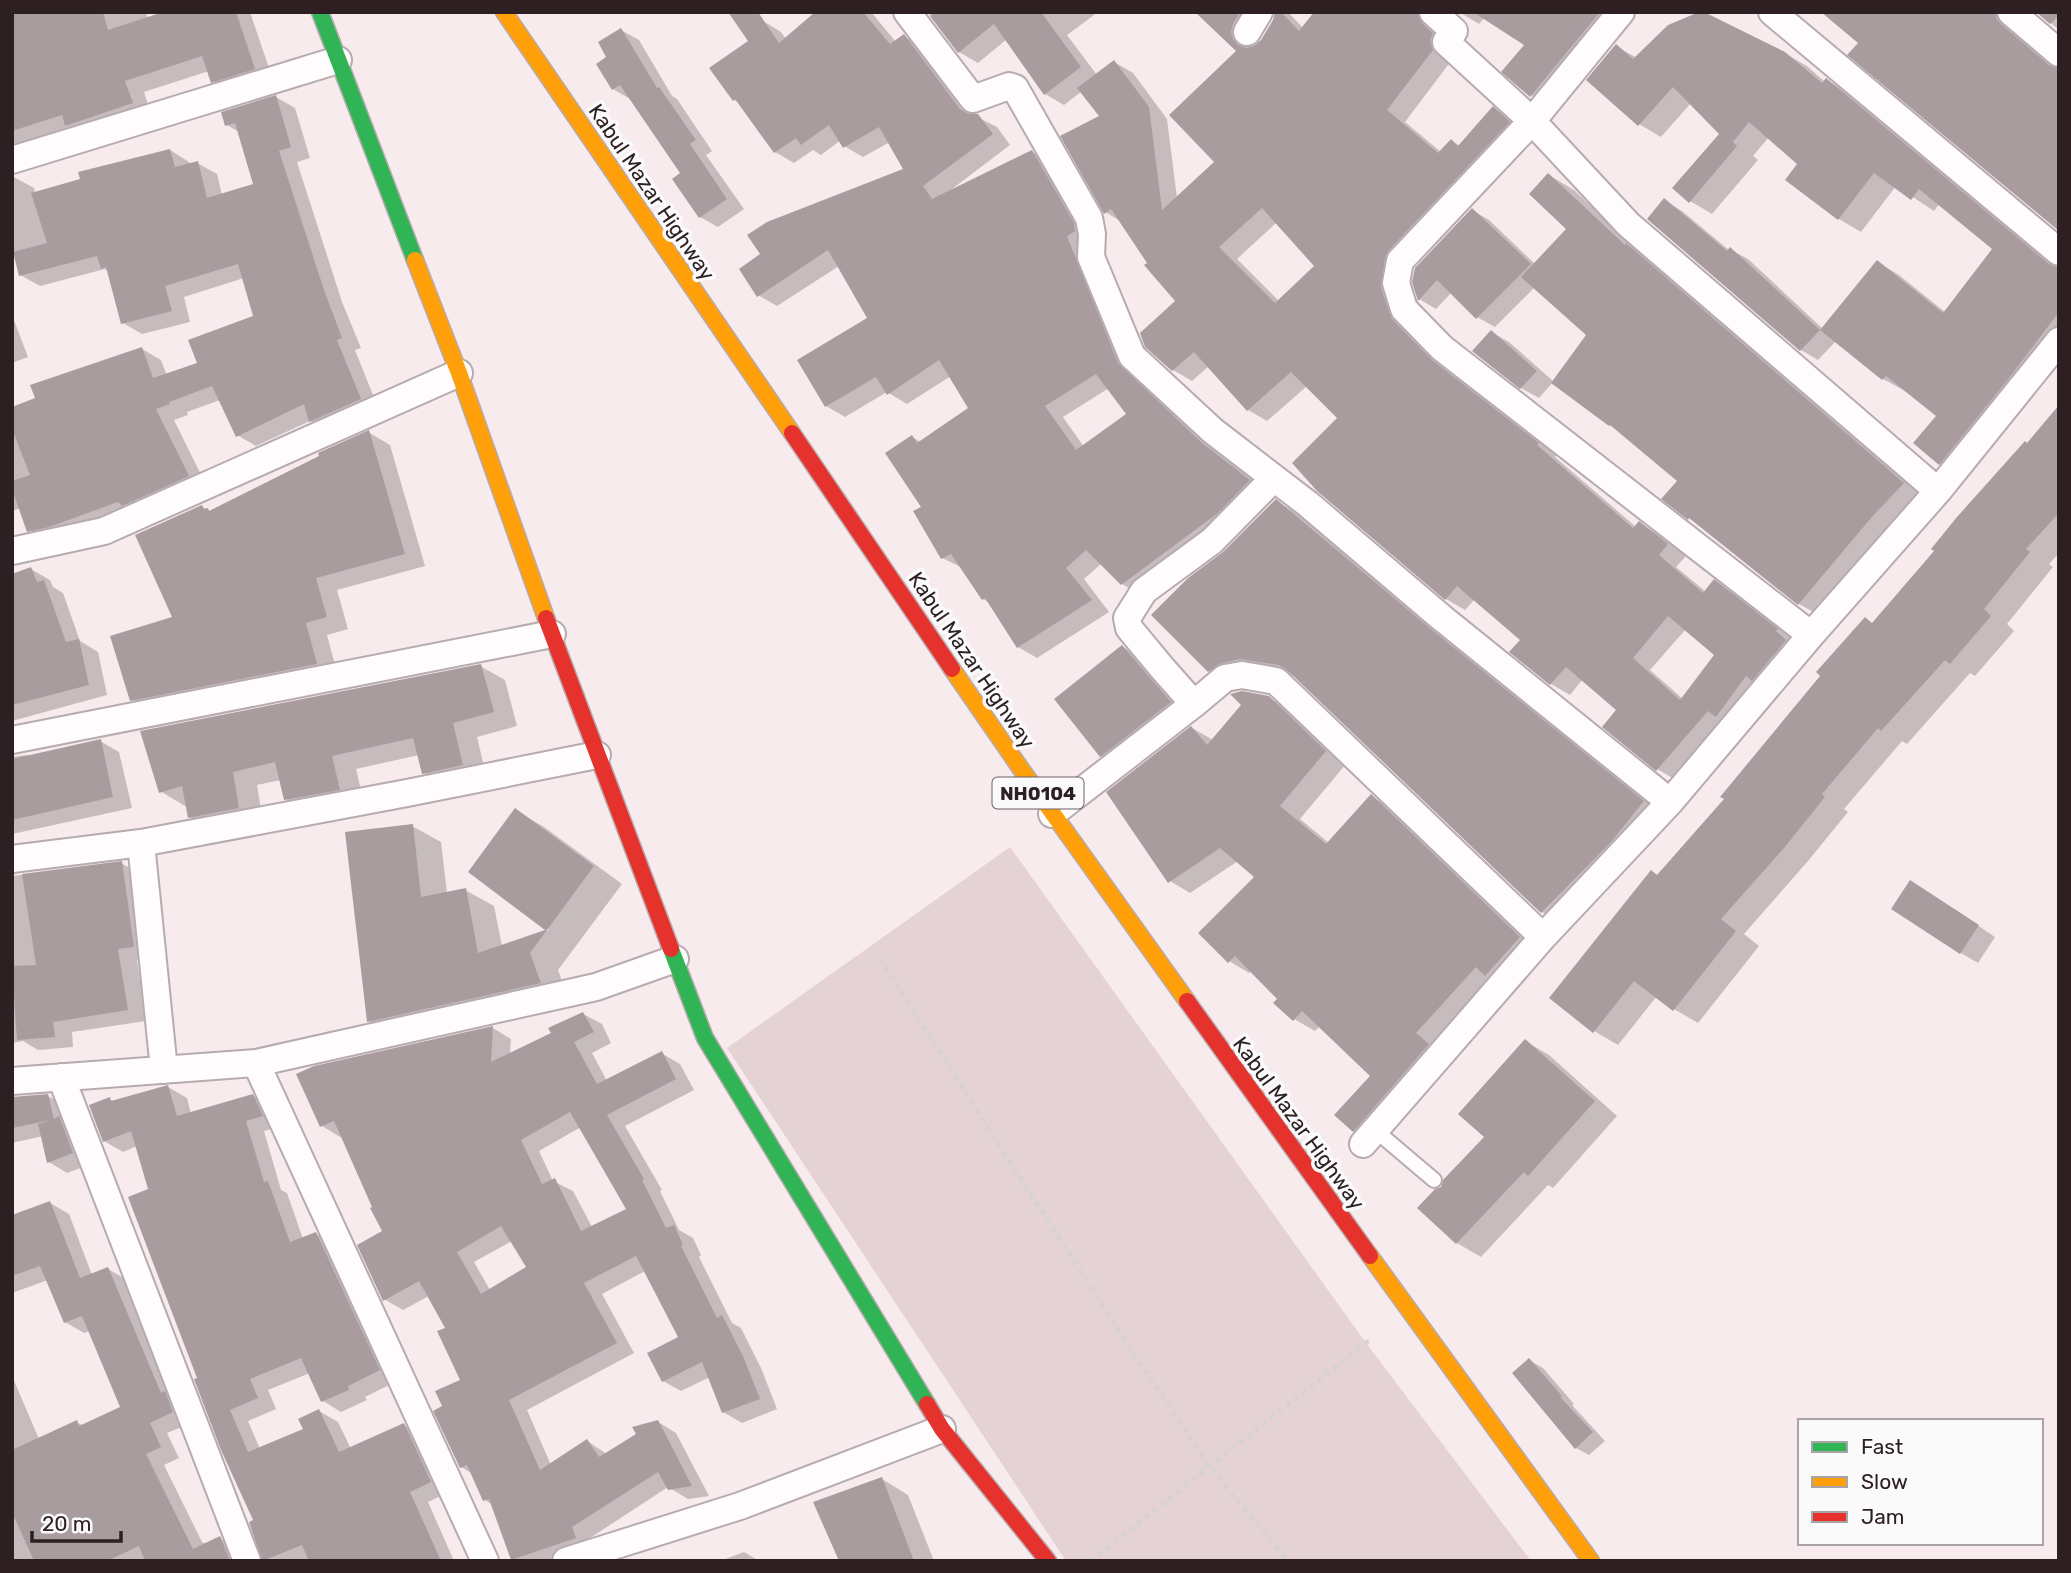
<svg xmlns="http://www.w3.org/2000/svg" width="2071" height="1573" font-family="Rubik,sans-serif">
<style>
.park{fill:#e5d2d5}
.shadow{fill:#0003;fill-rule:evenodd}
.building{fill:#a99c9f;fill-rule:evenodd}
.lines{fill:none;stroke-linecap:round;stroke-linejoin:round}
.lane-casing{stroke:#b7abad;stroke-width:18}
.street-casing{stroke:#b7abad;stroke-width:30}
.fast-casing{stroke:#b7abad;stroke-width:19}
.slow-casing{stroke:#b7abad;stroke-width:19}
.jam-casing{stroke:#b7abad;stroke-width:19}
.path{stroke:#d7d2d4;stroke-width:4.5;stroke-dasharray:5 5;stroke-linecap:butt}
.lane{stroke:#fefcfc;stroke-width:14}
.street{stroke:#fefcfc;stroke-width:26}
.fast{stroke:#30b455;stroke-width:16}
.slow{stroke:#ff9f0a;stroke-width:16}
.jam{stroke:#e5322d;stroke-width:16}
.labels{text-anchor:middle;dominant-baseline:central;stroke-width:7;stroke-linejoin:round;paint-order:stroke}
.shield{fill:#fafafa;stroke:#6b6163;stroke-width:2}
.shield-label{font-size:19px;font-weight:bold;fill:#2e2022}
.street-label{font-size:21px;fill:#2e2022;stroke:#fafafa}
</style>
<rect width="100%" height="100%" fill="#f8ebed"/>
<path class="park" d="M1010 847 1366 1343 1531 1561H1066L727 1048Z"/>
<path class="shadow" d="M12 12H146L148 19 169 12H250L273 80 232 92 212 81 209 71 144 92 151 114 12 155Z
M818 12H871L896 42 904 36 923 47 975 116 997 127 1010 145 952 189 953 191 1032 152 1051 163 1093 236 1136 375 1221 456 1268 491 1141 595 1122 584 1102 563 1084 579 1109 612 1037 658 1018 647 990 603 983 599 963 568 942 558 923 507 912 437 921 442 970 408 951 376 907 404 887 392 845 417 826 406 869 318 839 266 777 306 758 295 906 170 890 142 863 157 844 146 841 140 821 155 813 150 794 163 775 152 741 104 734 100 750 41 763 21 781 32 786 39ZM1109 388 1128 414 1084 447 1063 417Z
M928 12H1098L1067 35 1097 75 1114 62 1133 73 1167 119 1177 198 1217 163 1239 51 1197 12H1267L1250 44 1251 48 1262 41 1274 21 1276 12H1288L1304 29 1316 12H1440L1451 61 1405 122 1441 152 1451 141 1460 146 1493 108 1512 119 1527 134 1407 261 1411 332 1451 373 1557 455 1555 457 1636 527 1639 523 1658 534 1686 556 1676 567 1706 592 1714 582 1733 593 1795 641 1676 780 1657 769 1618 710 1583 679 1570 695 1551 684 1511 651 1522 640 1475 599 1465 610 1446 599 1319 490 1340 418 1307 386 1267 421 1248 410 1209 366 1192 381 1173 370 1177 302 1122 222 1105 212 1101 117 1082 91 1064 105 1045 94 1007 39 978 63 959 52ZM1277 222 1317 266 1280 302 1237 259ZM1686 629 1716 654 1683 699 1650 670Z
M1459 12H1615L1549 105 1531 95 1527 44 1485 17 1479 24Z
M1824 12H2024L2022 38 2059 69 1861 43Z
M2038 12H2059V30Z
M621 30 639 40 672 96 677 99 712 151 706 155 744 209 718 227 700 217 683 173 630 99 613 89 609 58Z
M1616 46 1637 58 1784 53 1807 66 1825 82 1827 80 1849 93 2059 269V353L1962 476 1940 464 1939 415 1905 391 1883 379 1836 341 1818 360 1801 350 1665 201 1682 211 1730 251 1731 250 1748 259 1823 329 1877 262 1899 275 1945 312 1995 249 1940 203 1934 211 1896 186 1861 232 1839 219 1787 180 1800 164 1769 137 1753 156 1758 160 1712 214 1690 201 1721 134 1691 103 1661 137 1639 124Z
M276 97 295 108 310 158 297 162 342 302 361 348 355 350 379 410 330 432 310 421 256 446 237 435 220 400 187 412 188 415 174 420 207 487 48 542 29 530 21 508 12 511V409L142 349 161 360 167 376 199 364 256 317 244 278 184 297 190 322 142 334 123 323 109 272 105 269 40 286 20 275 15 253H12V176L34 188 35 194 170 150 189 162 190 165 197 163 217 174 222 195 255 185 239 132 227 125Z
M1549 175 1574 190 1641 254 1652 260 1928 498 1824 618 1799 604 1680 480 1618 429 1553 382 1539 398 1521 388 1491 332 1509 342 1554 382 1589 335 1535 287 1495 327 1477 317 1452 292 1436 309 1419 299 1472 210 1489 220 1535 264 1569 229Z
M12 315 28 357 12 363Z
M2059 408V553L2049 564 2053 567 2007 624 2014 631 1975 676 1970 673 1907 744 1902 741 1844 809 1848 812 1808 861 1744 934 1759 946 1698 1023 1674 1009 1657 996 1618 1045 1594 1031 1658 876 1726 799 1873 624Z
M368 432 390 445 425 566 337 590 348 629 327 635 338 676 153 712 132 700 174 618 202 507 212 512Z
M1276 501 1298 514 1454 645 1665 815 1564 925 1542 912 1296 676 1263 671 1231 683 1209 671 1224 553Z
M31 569 50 580 53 587 63 593 80 641 98 652 107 695 12 721V576Z
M1123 647 1149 662 1196 718 1127 771 1101 756Z
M480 666 505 680 517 726 477 737 487 779 448 787 424 773 419 755 356 769 364 803 310 813 286 799 281 780 257 785 263 822 214 831 189 817 187 805 185 806 160 791Z
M1268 697 1290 710 1346 764 1300 819 1329 843 1371 796 1392 808 1540 950 1374 1143 1354 1131 1372 1076 1320 1026 1315 1031 1294 1019 1280 999 1252 971 1249 973 1229 961 1257 877 1238 861 1190 893 1170 881 1192 728 1213 740Z
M100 741 119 752 132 808 12 834V757L27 755 30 756Z
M515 810 544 827 622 884 558 970 569 1000 398 1038 369 1021 412 826 441 842 447 893 465 890 494 906 502 946 549 930 470 872Z
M121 863 140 874 152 957 137 960 146 1021 72 1032 73 1047 38 1050 23 1041 12 1043V876Z
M1928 892 1995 937 1978 963 1961 953Z
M583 1014 602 1024 611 1043 592 1053 607 1081 661 1053 680 1064 694 1090 625 1126 662 1190 660 1191 679 1230 693 1238 701 1255 699 1257 732 1323 741 1328 761 1368 777 1409 742 1423 723 1412 710 1377 681 1391 663 1381 681 1338 645 1271 602 1294 634 1353 527 1410 551 1465 587 1441 607 1454 658 1422 676 1433 709 1496 688 1499 668 1487 590 1538 593 1548 557 1561H515L513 1559 493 1505 485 1500 473 1474 461 1467 445 1407 462 1381 448 1328 429 1296 403 1310 384 1299 385 1231 342 1136 340 1137 322 1126 315 1068 493 1028 511 1039 510 1054 553 1033ZM581 1127 628 1210 592 1227 573 1191 553 1181 539 1151ZM512 1241 529 1267 490 1290 474 1262Z
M1525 1041 1549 1055 1617 1116 1553 1188 1548 1185 1481 1257 1457 1243 1419 1208 1442 1188 1486 1136Z
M168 1087 187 1098 191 1114 252 1095 271 1106 280 1126 264 1131 281 1190 287 1193 303 1239 316 1234 335 1245 397 1381 365 1397 367 1400 341 1412 323 1401 310 1373 268 1390 276 1409 248 1421 260 1449 305 1430 319 1411 338 1422 351 1449 404 1425 423 1436 449 1492 428 1502 454 1561H264L255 1520 199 1379 151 1190 137 1146 123 1152 104 1141 110 1099 114 1102Z
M48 1096 67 1107 91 1164 67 1173 49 1162 43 1136 12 1143V1098Z
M50 1203 69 1214 92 1275 108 1269 127 1280 191 1423 167 1433 179 1458 164 1465 202 1542 207 1545 220 1538 239 1549 244 1561H12V1376L39 1439 76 1422 84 1426 123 1408 90 1331 84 1333 65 1322 48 1280 12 1293V1217Z
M1529 1360 1543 1368 1574 1404 1572 1405 1605 1441 1589 1455 1576 1448Z
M882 1479 908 1495 934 1561H841Z
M744 1552 759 1561H720Z"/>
<path class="building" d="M12 12H103L108 30 163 12H236L255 69 211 83 202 56 125 81 133 103 65 126 62 115 12 131Z
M728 12H758L779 43 815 12H863L890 44 904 34 960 109 968 114H978L993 134 923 186 932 199 1032 150 1074 223 1075 231 1067 236 1118 363 1202 443 1250 480 1218 513 1121 585 1086 550 1066 568 1092 600 1017 648 985 598 982 600 951 554 941 559 913 511 921 507 885 453 912 435 917 443 968 408 939 360 887 395 876 377 825 407 797 360 867 318 828 250 757 297 739 269 760 254 747 235 767 222 903 169 879 127 843 148 829 125 801 145 796 138 774 153 735 99 733 101 709 68 748 41ZM1096 374 1126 414 1076 450 1045 406Z
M935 12H1041L1081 67 1044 95 994 24 958 53 930 16Z
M1195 12H1240L1233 24 1231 32 1233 39 1238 45 1247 48 1255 45 1261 40 1273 20 1275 12H1281L1299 31 1314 12H1418L1422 23 1433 33 1430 40 1433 50 1387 110 1438 153 1451 139 1458 146 1493 106 1510 122 1389 250 1385 258 1381 288 1392 319 1432 360 1539 443 1537 445 1633 528 1639 521 1668 544 1659 555 1703 593 1714 579 1778 629 1776 631 1786 640 1752 681 1746 676 1716 717 1708 711 1656 771 1602 727 1616 710 1566 667 1550 685 1509 652 1520 640 1457 586 1445 600 1317 491 1292 463 1337 418 1291 372 1247 411 1194 352 1172 371 1145 347 1140 333 1175 301 1144 265 1147 263 1111 209 1104 214 1060 136 1099 116 1077 88 1114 60 1149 107 1162 210 1214 162 1169 115 1236 51ZM1262 208 1314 266 1275 303 1219 247ZM1668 616 1714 655 1680 700 1633 658Z
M1473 12H1600L1530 97 1501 72 1524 45Z
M1699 12H1704L1785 52 1822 83 1826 78 2049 264 2059 267V312L2009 378 1939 465 1913 443 1936 416 1886 376 1882 380 1820 330 1877 260 1943 313 1992 249 1919 189 1911 200 1874 173 1838 220 1785 180 1797 164 1749 122 1733 142 1737 146 1689 203 1672 188 1719 134 1673 87 1638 126 1586 80 1616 44 1633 59 1668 25Z
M1821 12H1996V18L2001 24 2049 65 2059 68V231L1847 55 1858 43Z
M2036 12H2059V15L2050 24Z
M621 28 657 88 659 87 696 140 690 144 727 199 699 218 672 179 680 173 620 85 612 90 596 64 606 57 598 42Z
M276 95 291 147 279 151 324 290 342 338 337 340 361 399 309 422 304 404 236 437 212 386 169 402 170 404 156 409 189 476 122 506 118 502 49 527 27 532 12 489V481L30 475 12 429V407L35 398 30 385 142 347 153 378 197 363 188 340 253 316 238 264 165 286 172 311 121 324 106 267 101 269 97 256 19 276 13 252 47 243 31 193 80 179 78 172 170 149 175 167 198 161 207 198 253 184 235 123 225 126 221 112Z
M1548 173 1625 245 1626 243 1904 483 1870 519 1798 605 1689 518 1688 520 1661 499 1677 481 1610 425 1609 426 1551 383 1586 335 1521 277 1566 229 1529 194Z
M1664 198 1727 251 1730 247 1820 330 1800 351 1647 219Z
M1472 208 1531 264 1476 319 1437 280 1418 301 1412 282 1415 268Z
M1491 330 1537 371 1520 389 1472 351Z
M2059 405V513L2026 549 2030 552 1984 609 1991 616 1950 664 1945 660 1881 731 1878 728 1822 794 1825 797 1784 848 1721 919 1736 931 1673 1011 1634 981 1593 1033 1549 998 1651 870 1657 875 1724 799 1720 797 1820 676 1816 672 1865 617 1872 623 1934 551 1931 549 1957 517 2025 441 2027 443Z
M369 430 405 554 316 578 327 617 306 623 317 664 130 701 110 636 172 617 135 535 202 505 204 509 208 508 209 511 319 456 318 453Z
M1276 499 1432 630 1644 801 1611 842 1541 913 1287 670 1279 665 1240 659 1222 663 1208 672 1151 615 1188 578 1223 552Z
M31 567 37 582 44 580 66 642 79 639 89 685 12 705V574Z
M1122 645 1171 702 1100 757 1054 699Z
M481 664 494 712 453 723 463 765 422 774 413 738 332 756 340 790 284 800 275 762 233 772 239 808 188 818 182 786 159 793 140 731Z
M1242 691 1269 696 1326 751 1280 806 1326 844 1371 794 1520 937 1485 976 1476 967 1416 1033 1429 1044 1353 1132 1334 1115 1370 1076 1302 1011 1293 1021 1273 1003 1277 999 1235 956 1228 963 1198 933 1254 877 1220 848 1168 883 1106 792 1191 726 1207 745 1241 705 1230 694Z
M101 739 113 797 12 820V759Z
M515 808 594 866 530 953 541 983 367 1022 345 832 413 824 421 897 466 888 478 953 545 930 468 872Z
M122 861 134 947 118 949 128 1010 53 1022 55 1037 17 1040 12 966 36 965 22 874Z
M1910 880 1979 925 1960 954 1891 909Z
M583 1012 594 1032 574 1042 597 1084 662 1051 676 1079 607 1115 644 1179 642 1180 666 1228 674 1225 683 1245 681 1246 717 1318 722 1315 743 1356 760 1399 722 1413 702 1362 662 1382 647 1353 678 1337 636 1256 584 1283 617 1343 509 1400 540 1470 587 1439 599 1457 636 1434 632 1427 658 1420 692 1486 668 1490 658 1472 572 1527 576 1538 511 1560 489 1499 483 1501 467 1465 460 1468 433 1411 442 1406 435 1391 460 1380 437 1331 445 1328 419 1281 383 1301 357 1245 382 1231 370 1208 372 1207 334 1121 320 1127 296 1074 314 1066 493 1026 491 1062 551 1033 548 1028ZM570 1112 626 1209 581 1231 555 1178 542 1184 521 1140ZM501 1226 526 1267 481 1294 457 1252Z
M1525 1039 1595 1101 1528 1176 1524 1172 1456 1244 1417 1208 1435 1189 1441 1187 1443 1180 1484 1137 1458 1114Z
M168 1085 177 1116 253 1094 263 1116 246 1121 264 1182 268 1181 290 1242 316 1232 380 1370 348 1386 349 1390 321 1402 301 1358 250 1379 258 1398 230 1410 248 1452 303 1429 298 1419 319 1409 339 1452 404 1423 431 1482 410 1492 441 1561H309L302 1545 262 1561 249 1522 253 1520 221 1450 194 1379 197 1378 128 1197 148 1189 131 1131 103 1142 89 1105 110 1097 111 1101Z
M48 1094 54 1119 59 1116 73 1153 47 1163 38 1124 51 1120 12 1128V1097Z
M50 1201 80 1278 108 1267 161 1393 165 1391 173 1412 150 1423 161 1447 146 1454 193 1549 220 1536 230 1561H145L139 1546 107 1561H34L12 1512V1450L77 1420 79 1426 120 1407 82 1316 64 1323 40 1266 12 1276V1215Z
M1529 1358 1562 1396 1560 1397 1593 1432 1575 1449 1512 1373Z
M882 1477 914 1561H839L813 1502Z"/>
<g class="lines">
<g class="lane-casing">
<path id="lane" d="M1375 1130 1434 1180"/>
</g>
<g class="street-casing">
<path id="street" d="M907 12 973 99 1009 86 1015 88 1089 218 1092 234 1091 257 1132 356 1213 431 1308 504 1442 618 1670 802
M1433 12 1454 31 1446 42 1532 121 1628 224 1938 491
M1621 12 1532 121 1400 261 1396 283 1404 309 1442 348 1811 635
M1772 12 2059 252
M2011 12 2059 53
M1247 32 1259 12
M12 160 338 60
M12 551 104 531 459 373
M1194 704 1163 669 1129 628 1127 618 1144 591 1212 541 1274 478
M12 740 552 634
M1052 814 1194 704 1225 678 1242 675 1276 681 1543 937
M141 843 164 1070
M12 859 141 843 407 793 597 755
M256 1063 485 1561
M61 1077 247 1561
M12 1081 256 1063 596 987 675 959
M1363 1144 1543 937 1670 802 1811 635 1938 491 2059 341
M566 1561 740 1506 942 1429"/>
</g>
<g class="fast-casing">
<path id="fast" d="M320 12 415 260
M671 949 705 1038 927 1404"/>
</g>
<g class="slow-casing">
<path id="slow" d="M504 12 792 433
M415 260 459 373 546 618
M952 669 1021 769 1187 1001
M1370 1256 1591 1561"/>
</g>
<g class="jam-casing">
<path id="jam" d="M792 433 952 669
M546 618 671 949
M1187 1001 1370 1256
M927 1404 942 1429 1048 1561"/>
</g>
<path class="path" d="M879 958 1126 1342 1209 1466 1288 1561
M1090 1561 1372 1338"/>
<use href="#lane" class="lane"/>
<use href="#street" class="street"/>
<use href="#fast" class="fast"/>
<use href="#slow" class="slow"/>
<use href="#jam" class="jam"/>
</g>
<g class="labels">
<rect class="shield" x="992.5" y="777.5" width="91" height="31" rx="5"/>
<g class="shield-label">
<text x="1038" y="793">NH0104</text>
</g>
<g class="street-label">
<text transform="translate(652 192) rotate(56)">Kabul Mazar Highway</text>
<text transform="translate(972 660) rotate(56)">Kabul Mazar Highway</text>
<text transform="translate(1299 1123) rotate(54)">Kabul Mazar Highway</text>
</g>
</g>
<rect width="2071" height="1573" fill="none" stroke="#2e2022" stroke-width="28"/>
<rect x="1798" y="1419" width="245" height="126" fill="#fafafa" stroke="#a8a3a4" stroke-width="2"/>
<rect x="1812" y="1442" width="35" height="10" fill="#30b455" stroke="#a8a3a4" stroke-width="2"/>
<text x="1861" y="1454" font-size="21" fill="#2e2022">Fast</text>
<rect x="1812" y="1477" width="35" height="10" fill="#ff9f0a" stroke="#a8a3a4" stroke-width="2"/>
<text x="1861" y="1489" font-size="21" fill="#2e2022">Slow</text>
<rect x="1812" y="1512" width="35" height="10" fill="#e5322d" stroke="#a8a3a4" stroke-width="2"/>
<text x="1861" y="1524" font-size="21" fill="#2e2022">Jam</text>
<path d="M32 1531v10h89v-10" fill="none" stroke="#2e2022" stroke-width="3.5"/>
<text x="42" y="1531" font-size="21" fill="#2e2022" stroke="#fafafa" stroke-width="5" paint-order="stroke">20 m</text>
</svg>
